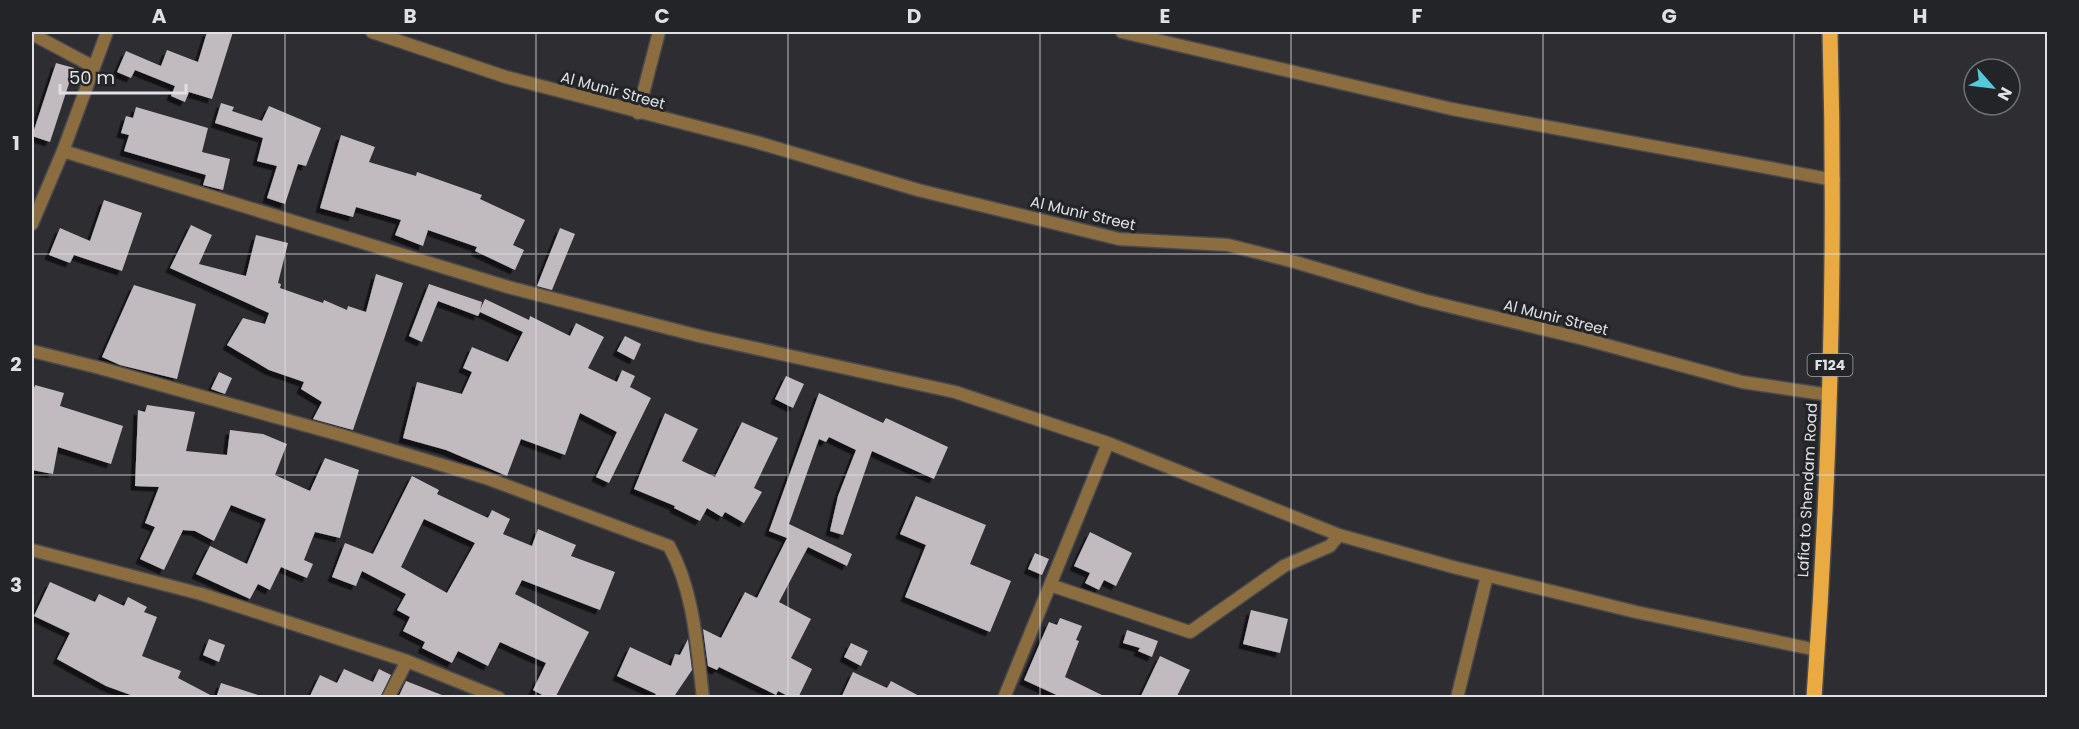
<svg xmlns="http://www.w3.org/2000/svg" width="2079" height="729" font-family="Poppins,sans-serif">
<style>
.building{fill:#c1bbbf;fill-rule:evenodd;filter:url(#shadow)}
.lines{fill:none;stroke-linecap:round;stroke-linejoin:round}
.minor-casing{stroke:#4a4a4e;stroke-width:15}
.primary-casing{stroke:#4a4a4e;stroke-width:18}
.minor{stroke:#8b6d3f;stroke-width:12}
.primary{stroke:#e9aa41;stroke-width:15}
.grid{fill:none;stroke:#e1e1e4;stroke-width:1.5;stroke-opacity:0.55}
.labels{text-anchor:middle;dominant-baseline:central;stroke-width:6;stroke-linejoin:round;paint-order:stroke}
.shield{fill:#232428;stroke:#a8a8ac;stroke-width:1.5}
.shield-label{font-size:14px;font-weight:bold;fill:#e1e1e4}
.street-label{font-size:15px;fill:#e1e1e4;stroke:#232428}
.neatline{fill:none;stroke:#e1e1e4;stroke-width:2}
.grid-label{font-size:20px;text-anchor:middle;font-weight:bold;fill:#e1e1e4}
</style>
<defs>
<filter id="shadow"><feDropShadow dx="-4.5" dy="4.5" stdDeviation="0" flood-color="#0009"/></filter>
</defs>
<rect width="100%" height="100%" fill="#2d2d32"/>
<path class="building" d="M207 32H233L212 99 189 92 185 102 171 96 175 86 135 70 131 78 117 72 126 51 161 66 167 50 198 62Z
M56 63 74 68 50 142 32 136Z
M221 103 234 107 232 111 262 121 269 106 321 128 306 166 298 164 285 204 267 198 277 166 257 161 263 138 215 123Z
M136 107 208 128 202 152 230 159 223 190 203 185 206 175 124 151 129 135 121 133 126 116 133 118Z
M341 135 375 147 369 162 416 176 417 172 482 195 480 199 525 220 513 245 524 250 515 270 475 251 477 247 428 230 423 246 395 235 401 220 356 207 353 217 320 208Z
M104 200 142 213 122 271 74 255 70 263 49 255 60 228 90 241Z
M191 225 212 235 199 264 246 276 256 235 288 243 278 283 281 284 280 288 323 303 324 300 347 310 348 306 366 312 376 274 403 283 353 430 313 419 322 402 301 389 304 382 269 370 227 345 243 318 265 324 269 313 170 268Z
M560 228 575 234 552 290 537 286Z
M429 284 482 302 480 310 485 299 529 320 530 316 570 336 576 323 604 337 588 368 617 382 622 370 635 376 630 387 651 398 609 483 596 477 617 432 580 413 565 455 521 439 507 476 446 450 403 438 417 382 462 394 472 372 463 368 472 347 508 362 523 332 480 312 478 316 438 301 422 342 409 336Z
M134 285 196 304 177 379 120 365 102 357Z
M625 336 641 344 634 360 617 351Z
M219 372 232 378 225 394 211 389Z
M786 376 804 384 793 408 775 399Z
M35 385 64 393 60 406 123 426 111 464 58 447 53 474 32 470V396Z
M819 393 883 423 886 418 948 447 934 479 872 451 843 535 830 531 838 496 856 450 829 437 826 442 819 439 789 524 852 554 847 566 808 547 779 602 811 619 791 658 812 669 798 698H792L778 691 776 695 719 667 717 670 708 666 703 629 721 638 745 592 757 598 787 538 769 531Z
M147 405 195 412 186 451 227 455 230 430 263 434 287 444 275 475 310 491 325 458 359 470 340 538 315 532 304 560 313 564 307 578 281 567 270 590 258 584 250 599 196 574 210 546 247 564 266 519 231 505 214 541 195 531 183 530 164 570 140 559 155 527 145 523 159 487 135 486 138 410 145 412Z
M665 413 698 429 682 461 715 477 742 422 778 438 754 488 762 492 744 523 725 512 722 517 707 508 700 521 674 508 675 506 634 489Z
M412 476 439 490 437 494 488 518 492 510 510 519 503 534 532 546 538 529 576 545 571 556 615 572 600 610 522 580 515 594 589 632 555 698H548L533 690 546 663 500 642 488 666 458 651 452 663 422 648 425 642 403 631 410 617 397 610 406 594 362 571 356 586 332 577 345 543 373 554ZM424 519 475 543 447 593 401 567Z
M916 496 986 525 970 564 1011 581 990 632 905 597 926 545 900 534Z
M1090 532 1132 553 1116 586 1104 580 1099 590 1085 583 1090 573 1074 566Z
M1035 553 1049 559 1042 575 1028 569Z
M50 582 95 602 99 594 124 606 128 597 147 607 144 612 157 617 142 656 181 671 178 678 216 698H139L106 686 57 659 70 633 34 616Z
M1251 610 1288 619 1280 653 1243 644Z
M1060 618 1082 626 1076 640 1079 641 1065 677 1108 698H1063L1024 680 1049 622 1057 625Z
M1127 630 1158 641 1152 657 1138 651 1140 648 1123 643Z
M209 639 225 645 219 662 203 655Z
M688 639 692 670 673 698H654L656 694 617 676 630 647 671 666 675 654 680 655Z
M851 643 868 651 861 666 844 657Z
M1160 656 1190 670 1176 698H1140Z
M344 669 373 682 379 669 391 675 380 698H309L320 675 337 683Z
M853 672 887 688 891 681 923 698H841Z
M406 681 447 697 446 698H398Z
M221 683 258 695 257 698H216Z"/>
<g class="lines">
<g class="minor-casing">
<path id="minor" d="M372 32 506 77 756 142 918 190 1119 239 1228 245 1295 262 1423 300 1584 339 1742 382 1830 395
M1122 32 1452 109 1834 180
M32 34 92 66
M638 113 659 32
M63 151 107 32
M32 224 63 151 508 287 699 336 955 392 1108 443 1339 535 1453 567 1636 612 1817 650
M32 351 100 368 344 436 486 478 669 546C694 591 697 647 703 698
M32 550 201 594 407 661 499 698
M1050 585 1190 632 1284 566 1330 546 1339 535
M388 698 407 661
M1004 698 1108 443
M1457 698 1487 576"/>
</g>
<g class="primary-casing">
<path id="primary" d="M1814 698C1830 476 1836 254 1830 32"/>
</g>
<use href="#minor" class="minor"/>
<use href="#primary" class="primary"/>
</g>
<path class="grid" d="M285 32V698M536 32V698M788 32V698M1040 32V698M1291 32V698M1543 32V698M1794 32V698M32 254H2048M32 475H2048"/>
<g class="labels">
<rect class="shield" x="1807.5" y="354" width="45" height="22" rx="4.5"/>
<g class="shield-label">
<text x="1830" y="365">F124</text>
</g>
<g class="street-label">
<text transform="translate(613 90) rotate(15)">Al Munir Street</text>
<text transform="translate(1083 213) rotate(13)">Al Munir Street</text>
<text transform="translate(1556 317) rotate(14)">Al Munir Street</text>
<text transform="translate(1807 490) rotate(-87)">Lafia to Shendam Road</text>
</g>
</g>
<rect width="2079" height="729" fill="none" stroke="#232428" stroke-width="66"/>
<g transform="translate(1992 87) rotate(118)"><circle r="28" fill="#232428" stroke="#6f7073" stroke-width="1.5"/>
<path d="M0-4.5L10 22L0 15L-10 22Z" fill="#52cbd8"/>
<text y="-9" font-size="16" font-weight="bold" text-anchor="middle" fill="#e1e1e4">N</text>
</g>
<path d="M60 84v9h126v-9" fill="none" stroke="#e1e1e4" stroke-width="3"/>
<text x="69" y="84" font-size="18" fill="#e1e1e4" stroke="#232428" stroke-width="4.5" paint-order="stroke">50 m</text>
<rect x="33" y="33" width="2013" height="663" class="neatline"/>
<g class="grid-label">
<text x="159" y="23">A</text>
<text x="410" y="23">B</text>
<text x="662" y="23">C</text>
<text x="914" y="23">D</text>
<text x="1165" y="23">E</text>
<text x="1417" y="23">F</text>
<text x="1669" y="23">G</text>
<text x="1920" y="23">H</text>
<text x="16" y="150">1</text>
<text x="16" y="371">2</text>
<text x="16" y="592">3</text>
</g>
</svg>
